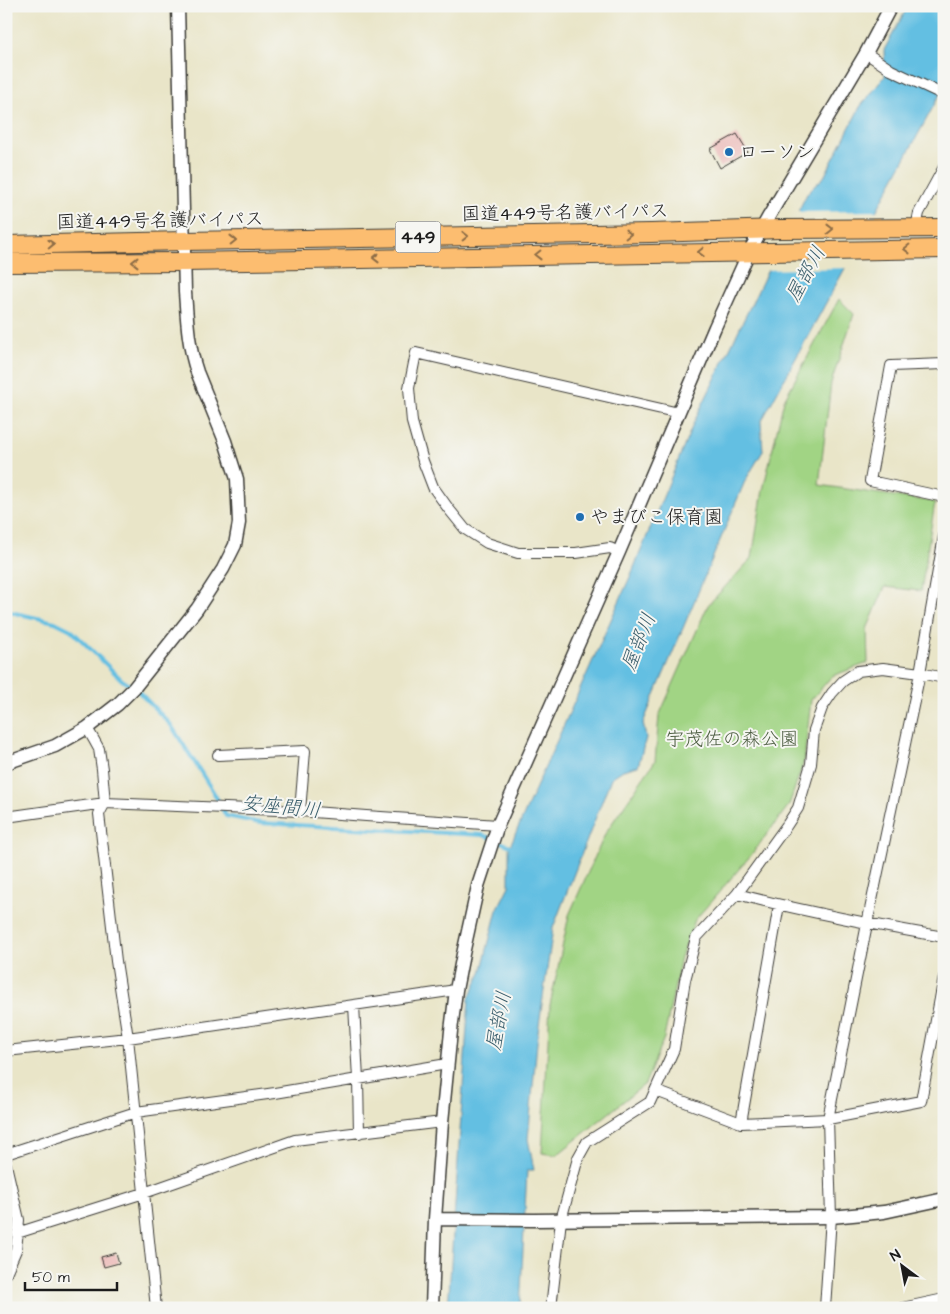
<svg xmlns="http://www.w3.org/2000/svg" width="950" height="1314" font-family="'Architects Daughter','Klee One',sans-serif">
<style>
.green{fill:#a1d484;stroke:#5e7850}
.water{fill:#64bfe2;stroke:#406e7f}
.pier{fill:#e9e5c8}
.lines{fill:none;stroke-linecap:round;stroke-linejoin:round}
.stream{stroke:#64bfe2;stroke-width:4}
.building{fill:#e9acaa}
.minor-casing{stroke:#3b3a36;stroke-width:12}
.tertiary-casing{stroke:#3b3a36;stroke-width:15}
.trunk-casing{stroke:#3b3a36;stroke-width:20}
.minor{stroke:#fff;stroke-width:10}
.tertiary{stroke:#fff;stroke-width:12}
.trunk{stroke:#fcbd6f;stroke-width:18}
.oneway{stroke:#8c6c46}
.poi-dot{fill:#1f6fb2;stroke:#f6f6f2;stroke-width:2}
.labels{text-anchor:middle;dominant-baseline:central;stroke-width:4;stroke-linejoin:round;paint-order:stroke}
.shield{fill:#f6f6f2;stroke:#5d5d5c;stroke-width:1}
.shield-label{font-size:18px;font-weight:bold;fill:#1c1c1c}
.poi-label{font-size:19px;fill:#1c1c1c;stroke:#f6f6f2;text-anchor:start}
.street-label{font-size:19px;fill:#1c1c1c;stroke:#f6f6f2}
.park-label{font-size:19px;fill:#4b5c40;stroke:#f6f6f2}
.water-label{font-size:20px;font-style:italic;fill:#395d6b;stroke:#f6f6f2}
</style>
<rect width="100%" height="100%" fill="#f6f6f2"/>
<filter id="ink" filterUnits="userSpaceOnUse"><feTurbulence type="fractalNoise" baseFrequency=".02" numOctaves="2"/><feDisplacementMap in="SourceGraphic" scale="10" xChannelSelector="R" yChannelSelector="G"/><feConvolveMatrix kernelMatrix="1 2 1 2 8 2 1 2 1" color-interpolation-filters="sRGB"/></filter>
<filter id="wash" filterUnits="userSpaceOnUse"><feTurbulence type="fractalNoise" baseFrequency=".0096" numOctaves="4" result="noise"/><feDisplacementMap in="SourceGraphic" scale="20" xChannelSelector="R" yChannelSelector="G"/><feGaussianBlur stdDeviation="1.12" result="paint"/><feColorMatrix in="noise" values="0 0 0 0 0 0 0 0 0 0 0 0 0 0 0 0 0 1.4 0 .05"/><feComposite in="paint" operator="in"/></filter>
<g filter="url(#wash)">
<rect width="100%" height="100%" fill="#e9e5c8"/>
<path class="green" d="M839 299 854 314 831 383 819 485 935 502 921 591 885 587 867 629 868 663 832 676 811 700 804 761 789 805 752 854 695 920 681 957 664 1038 645 1084 557 1155 542 1153 550 1005 569 915 606 832 655 761 659 716 708 605 752 558 763 490 784 400Z"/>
<path class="water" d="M908 6H944V87L761 422 763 451 745 481 643 723 646 738 638 766 623 770 611 778 553 928 538 1032 528 1139 534 1170H527L520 1308H448L469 998 481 973 497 910 509 886V848L630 577 694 422 766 274 808 192 824 177 860 107 885 76 884 50Z"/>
<path class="pier" d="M879 211 848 268 765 270 794 212Z"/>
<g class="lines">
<path class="stream" d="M6 611 55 622 71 630 122 680 131 686
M137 690 171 725 214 793 226 816 260 823 483 835 513 847"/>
</g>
<g id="blocks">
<path class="building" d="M737 134 748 152 720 168 710 149Z
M116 1253 119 1263 104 1267 101 1257Z"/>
</g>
</g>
<g filter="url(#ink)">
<use href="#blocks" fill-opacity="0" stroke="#3b3a36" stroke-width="1"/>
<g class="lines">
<g class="minor-casing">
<path id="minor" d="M866 53 891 70 944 95
M916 228 919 213 944 167
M944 364 891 366 870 481 944 497
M619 552 610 548 576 553H518L487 543 465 529 448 508 433 487 423 461 412 422 409 388 416 353 679 413
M87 728 94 740 99 749 102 769 105 803 99 814 116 961 128 1038 156 1308
M218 755 305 751 300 811
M6 817 105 803 300 811 366 816 498 825
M737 894C805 912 874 925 944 937
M354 1005 358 1079 359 1133
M6 1051 128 1038 456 990
M656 1091 741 1123 828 1119 921 1101 944 977
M741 1123 779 905
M6 1154 136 1112 275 1093 447 1064
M6 1165 19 1220 16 1250 6 1273
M17 1233 144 1193 295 1140 442 1122
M551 1308 561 1220 578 1158 587 1142 650 1102 674 1049 685 980 696 938 737 894 787 825 798 808 811 764 814 730 822 708 832 693 843 681 858 671 883 668 920 673 944 678
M825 1308 831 1217 828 1119 867 924 920 673 944 536
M902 1308 944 1299"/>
</g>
<g class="tertiary-casing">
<path id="tertiary" d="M6 763 55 746 87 728 118 704 134 688 197 609 223 569 235 545 239 523 237 479 225 441 197 372C188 346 187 319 185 292L178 6
M435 1219 534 1220 831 1217 884 1212 944 1199
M432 1308 435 1219 442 1122 451 1031 456 990 463 954 478 886 498 825 619 552 715 327 749 252 769 216 866 53 891 6"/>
</g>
<g class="trunk-casing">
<path id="trunk" d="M6 245 184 241 651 233 781 229 944 228
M6 263 184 262 944 249"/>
</g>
<use href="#minor" class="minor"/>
<use href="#tertiary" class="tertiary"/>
<use href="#trunk" class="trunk"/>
</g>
<defs><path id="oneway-chevron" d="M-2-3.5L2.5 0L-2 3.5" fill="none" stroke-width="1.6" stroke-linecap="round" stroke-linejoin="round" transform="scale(1.25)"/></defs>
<g class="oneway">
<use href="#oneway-chevron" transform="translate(830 229) rotate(-1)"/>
<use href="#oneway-chevron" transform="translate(628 234) rotate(-1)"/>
<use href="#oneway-chevron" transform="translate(465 236) rotate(-1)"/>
<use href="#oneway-chevron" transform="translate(233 240) rotate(-1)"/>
<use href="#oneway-chevron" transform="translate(51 244) rotate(-2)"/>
<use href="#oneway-chevron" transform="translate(907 249) rotate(179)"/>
<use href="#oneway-chevron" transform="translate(701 252) rotate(179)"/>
<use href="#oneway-chevron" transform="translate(538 255) rotate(179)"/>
<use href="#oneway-chevron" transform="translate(376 258) rotate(179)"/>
<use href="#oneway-chevron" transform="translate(135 262) rotate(180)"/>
</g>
</g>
<g class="poi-dot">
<circle cx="729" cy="152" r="5"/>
<circle cx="580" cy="517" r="5"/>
</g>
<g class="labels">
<rect class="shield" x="395.5" y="221.5" width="45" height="31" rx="4"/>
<g class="shield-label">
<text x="418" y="237">449</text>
</g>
<g class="poi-label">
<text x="739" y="152">ローソン</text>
<text x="590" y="517">やまびこ保育園</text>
</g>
<g class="street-label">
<text transform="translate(565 213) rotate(-1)">国道449号名護バイパス</text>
<text transform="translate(160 221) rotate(-1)">国道449号名護バイパス</text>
</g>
<g class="park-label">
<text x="732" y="739">宇茂佐の森公園</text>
</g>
<g class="water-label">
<text transform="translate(806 274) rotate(-61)">屋部川</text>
<text transform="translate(639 642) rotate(-68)">屋部川</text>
<text transform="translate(281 807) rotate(6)">安座間川</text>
<text transform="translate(499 1021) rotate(-79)">屋部川</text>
</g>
</g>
<rect width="950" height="1314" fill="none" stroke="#f6f6f2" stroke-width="25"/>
<g transform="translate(902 1266) rotate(328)" stroke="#f6f6f2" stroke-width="4" paint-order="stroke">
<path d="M0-4L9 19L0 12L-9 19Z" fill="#1c1c1c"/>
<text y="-8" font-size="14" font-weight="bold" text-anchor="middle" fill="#1c1c1c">N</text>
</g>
<path d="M25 1282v8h92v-8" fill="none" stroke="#1c1c1c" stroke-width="2.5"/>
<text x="32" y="1282" font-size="15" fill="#1c1c1c" stroke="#f6f6f2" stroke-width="4" paint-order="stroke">50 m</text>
</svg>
